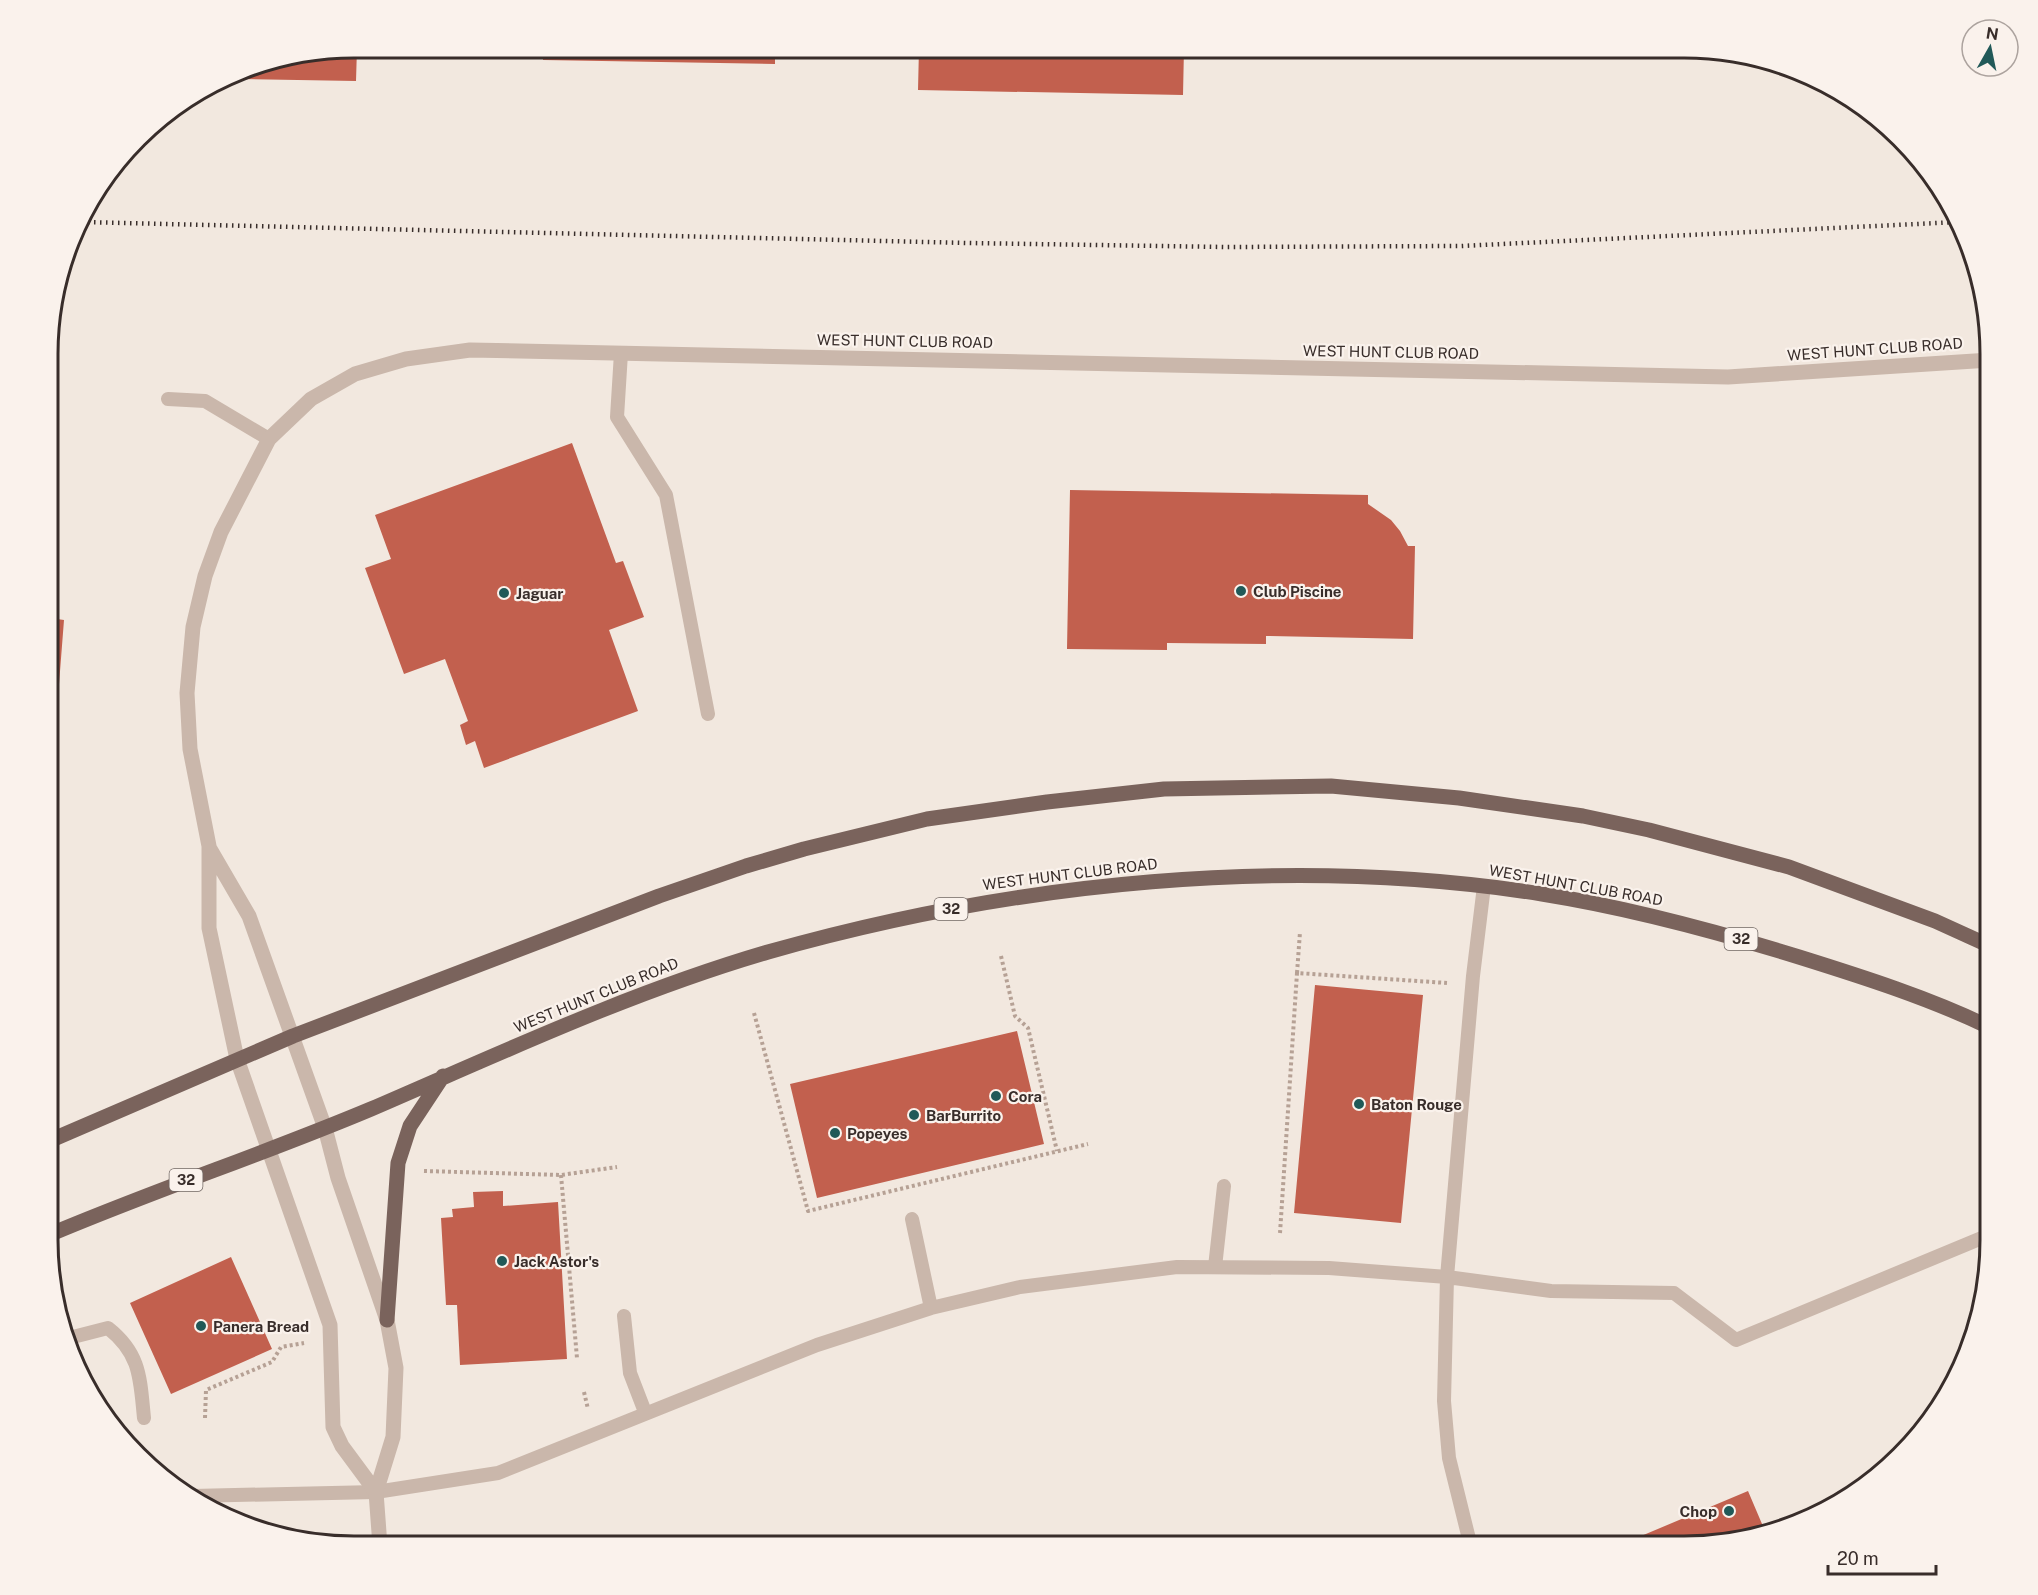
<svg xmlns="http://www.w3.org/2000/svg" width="2038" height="1595" font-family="'Public Sans',sans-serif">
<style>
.building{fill:#c2604e}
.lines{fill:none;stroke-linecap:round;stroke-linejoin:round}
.path{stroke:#b6a195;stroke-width:4;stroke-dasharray:3 3;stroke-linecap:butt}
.lane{stroke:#cab7ab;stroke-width:14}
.street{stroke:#cab7ab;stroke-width:15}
.primary{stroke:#7a635c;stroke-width:15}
.rail{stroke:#382d2a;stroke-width:4.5;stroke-dasharray:1.5 4.5;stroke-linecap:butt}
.poi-dot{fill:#215958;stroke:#faf2ec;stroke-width:2}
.labels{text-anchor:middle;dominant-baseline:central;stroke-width:4.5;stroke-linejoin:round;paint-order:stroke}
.shield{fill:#faf2ec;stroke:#726864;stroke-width:1.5}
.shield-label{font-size:14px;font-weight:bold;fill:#382d2a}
.street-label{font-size:15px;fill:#382d2a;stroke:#faf2ec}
.poi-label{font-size:15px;font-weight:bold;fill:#382d2a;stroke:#faf2ec;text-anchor:start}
.rim{fill:none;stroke:#382d2a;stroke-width:3}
</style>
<rect width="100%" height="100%" fill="#f2e8df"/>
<path class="building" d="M357 48 356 81 240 79V73L255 64Z
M543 48H775V64L543 60Z
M919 48H1184L1183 95 918 90Z
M572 443 616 563 623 561 644 617 609 630 638 711 484 768 475 741 466 745 460 725 468 721 445 659 404 674 365 568 391 559 375 515Z
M1070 490 1368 495V504L1391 520 1400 531 1408 546H1415L1413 639 1266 636V644L1167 643V650L1067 649Z
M50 550 59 572 50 575Z
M50 618 64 620 59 684 50 688Z
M50 735 55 736 51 786H50Z
M1315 985 1423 995 1401 1223 1294 1213Z
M1017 1031 1044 1144 817 1198 790 1084Z
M503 1191V1206L558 1202 567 1359 460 1365 457 1305H446L441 1218 453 1217 452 1209 474 1207 473 1192Z
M231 1257 272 1349 171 1394 130 1303Z
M1748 1491 1765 1531 1684 1547H1615Z"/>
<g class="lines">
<path class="path" d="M1001 956 1015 1016 1028 1028 1057 1151
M1297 973 1300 932
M754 1013 808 1211 1088 1144
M424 1171 561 1175 617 1167
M561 1175 577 1358
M1280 1233 1297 973 1447 983
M584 1392 588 1409
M205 1418 206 1390 272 1362 281 1347 304 1343"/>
<path class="lane" d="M621 353 617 417 666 495 708 714
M168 399 205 401 269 439
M912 1219 931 1308
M1215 1267 1224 1186
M624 1316 630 1373 645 1412
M69 1338 108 1328C141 1354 140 1379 144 1418
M192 1496 376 1492 498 1473 817 1345 931 1308 1020 1287 1177 1267 1329 1268 1447 1277 1551 1291 1674 1293 1736 1340 1989 1235
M1471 1547 1449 1458 1444 1401 1447 1277 1473 976 1484 886"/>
<path class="street" d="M210 849 249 916 325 1128 338 1178 387 1320 396 1368 393 1437 376 1492 380 1546
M376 1492 342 1446 333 1427 330 1325 237 1059 209 928V846L190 749 187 693 193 627 205 576 221 532 269 439 311 399 355 374 406 359 470 350 1728 377 1990 360"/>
<path class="primary" d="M49 1141 293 1036 659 896 746 866 804 849 927 819 1047 802 1164 789 1331 786 1459 798 1583 816 1649 830 1789 867 1935 921 1990 946
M49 1235C155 1190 264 1154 371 1109 501 1053 631 992 768 952 1015 882 1287 854 1542 894 1630 908 1715 931 1799 957 1863 977 1929 998 1989 1027
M387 1320 398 1163 410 1126 443 1076"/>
<path class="rail" d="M82 222 969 243 1224 247 1461 246 1958 222"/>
</g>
<g class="poi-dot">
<circle cx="1241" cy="591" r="6"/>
<circle cx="504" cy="593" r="6"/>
<circle cx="996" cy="1096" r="6"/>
<circle cx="1359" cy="1104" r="6"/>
<circle cx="914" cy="1115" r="6"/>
<circle cx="835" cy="1133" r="6"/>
<circle cx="502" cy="1261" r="6"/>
<circle cx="201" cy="1326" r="6"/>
<circle cx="1729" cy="1511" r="6"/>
</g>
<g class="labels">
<g class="shield">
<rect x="934.5" y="898" width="33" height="22" rx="4.5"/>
<rect x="1724.5" y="928" width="33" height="22" rx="4.5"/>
<rect x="169.5" y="1169" width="33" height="22" rx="4.5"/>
</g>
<g class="shield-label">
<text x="951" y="909">32</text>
<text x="1741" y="939">32</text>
<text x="186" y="1180">32</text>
</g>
<g class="street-label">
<text transform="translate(905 341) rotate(1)">WEST HUNT CLUB ROAD</text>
<text transform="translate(1875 349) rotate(-4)">WEST HUNT CLUB ROAD</text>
<text transform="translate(1391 352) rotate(1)">WEST HUNT CLUB ROAD</text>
<text transform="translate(1070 874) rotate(-7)">WEST HUNT CLUB ROAD</text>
<text transform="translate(1576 885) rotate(10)">WEST HUNT CLUB ROAD</text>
<text transform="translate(596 995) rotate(-22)">WEST HUNT CLUB ROAD</text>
</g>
<g class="poi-label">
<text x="1253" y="591">Club Piscine</text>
<text x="516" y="593">Jaguar</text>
<text x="1008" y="1096">Cora</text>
<text x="1371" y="1104">Baton Rouge</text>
<text x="926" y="1115">BarBurrito</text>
<text x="847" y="1133">Popeyes</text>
<text x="514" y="1261">Jack Astor's</text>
<text x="213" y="1326">Panera Bread</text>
<text x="1717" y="1511" text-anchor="end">Chop</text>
</g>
</g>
<path d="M0 0H2038V1595H0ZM354 58H1684A296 296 0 0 1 1980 354V1240A296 296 0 0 1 1684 1536H354A296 296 0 0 1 58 1240V354A296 296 0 0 1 354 58Z" fill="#faf2ec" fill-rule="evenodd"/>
<path class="rim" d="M354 58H1684A296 296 0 0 1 1980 354V1240A296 296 0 0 1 1684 1536H354A296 296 0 0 1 58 1240V354A296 296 0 0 1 354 58Z"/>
<g transform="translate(1990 48) rotate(9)"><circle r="28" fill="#faf2ec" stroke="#aca39e" stroke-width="1.5"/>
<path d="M0-4.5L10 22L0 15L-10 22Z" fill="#215958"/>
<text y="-9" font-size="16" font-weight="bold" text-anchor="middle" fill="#382d2a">N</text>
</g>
<path d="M1828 1565v9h108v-9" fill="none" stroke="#382d2a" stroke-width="3"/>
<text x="1837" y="1565" font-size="18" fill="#382d2a" stroke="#faf2ec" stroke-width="4.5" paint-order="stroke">20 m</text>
</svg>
